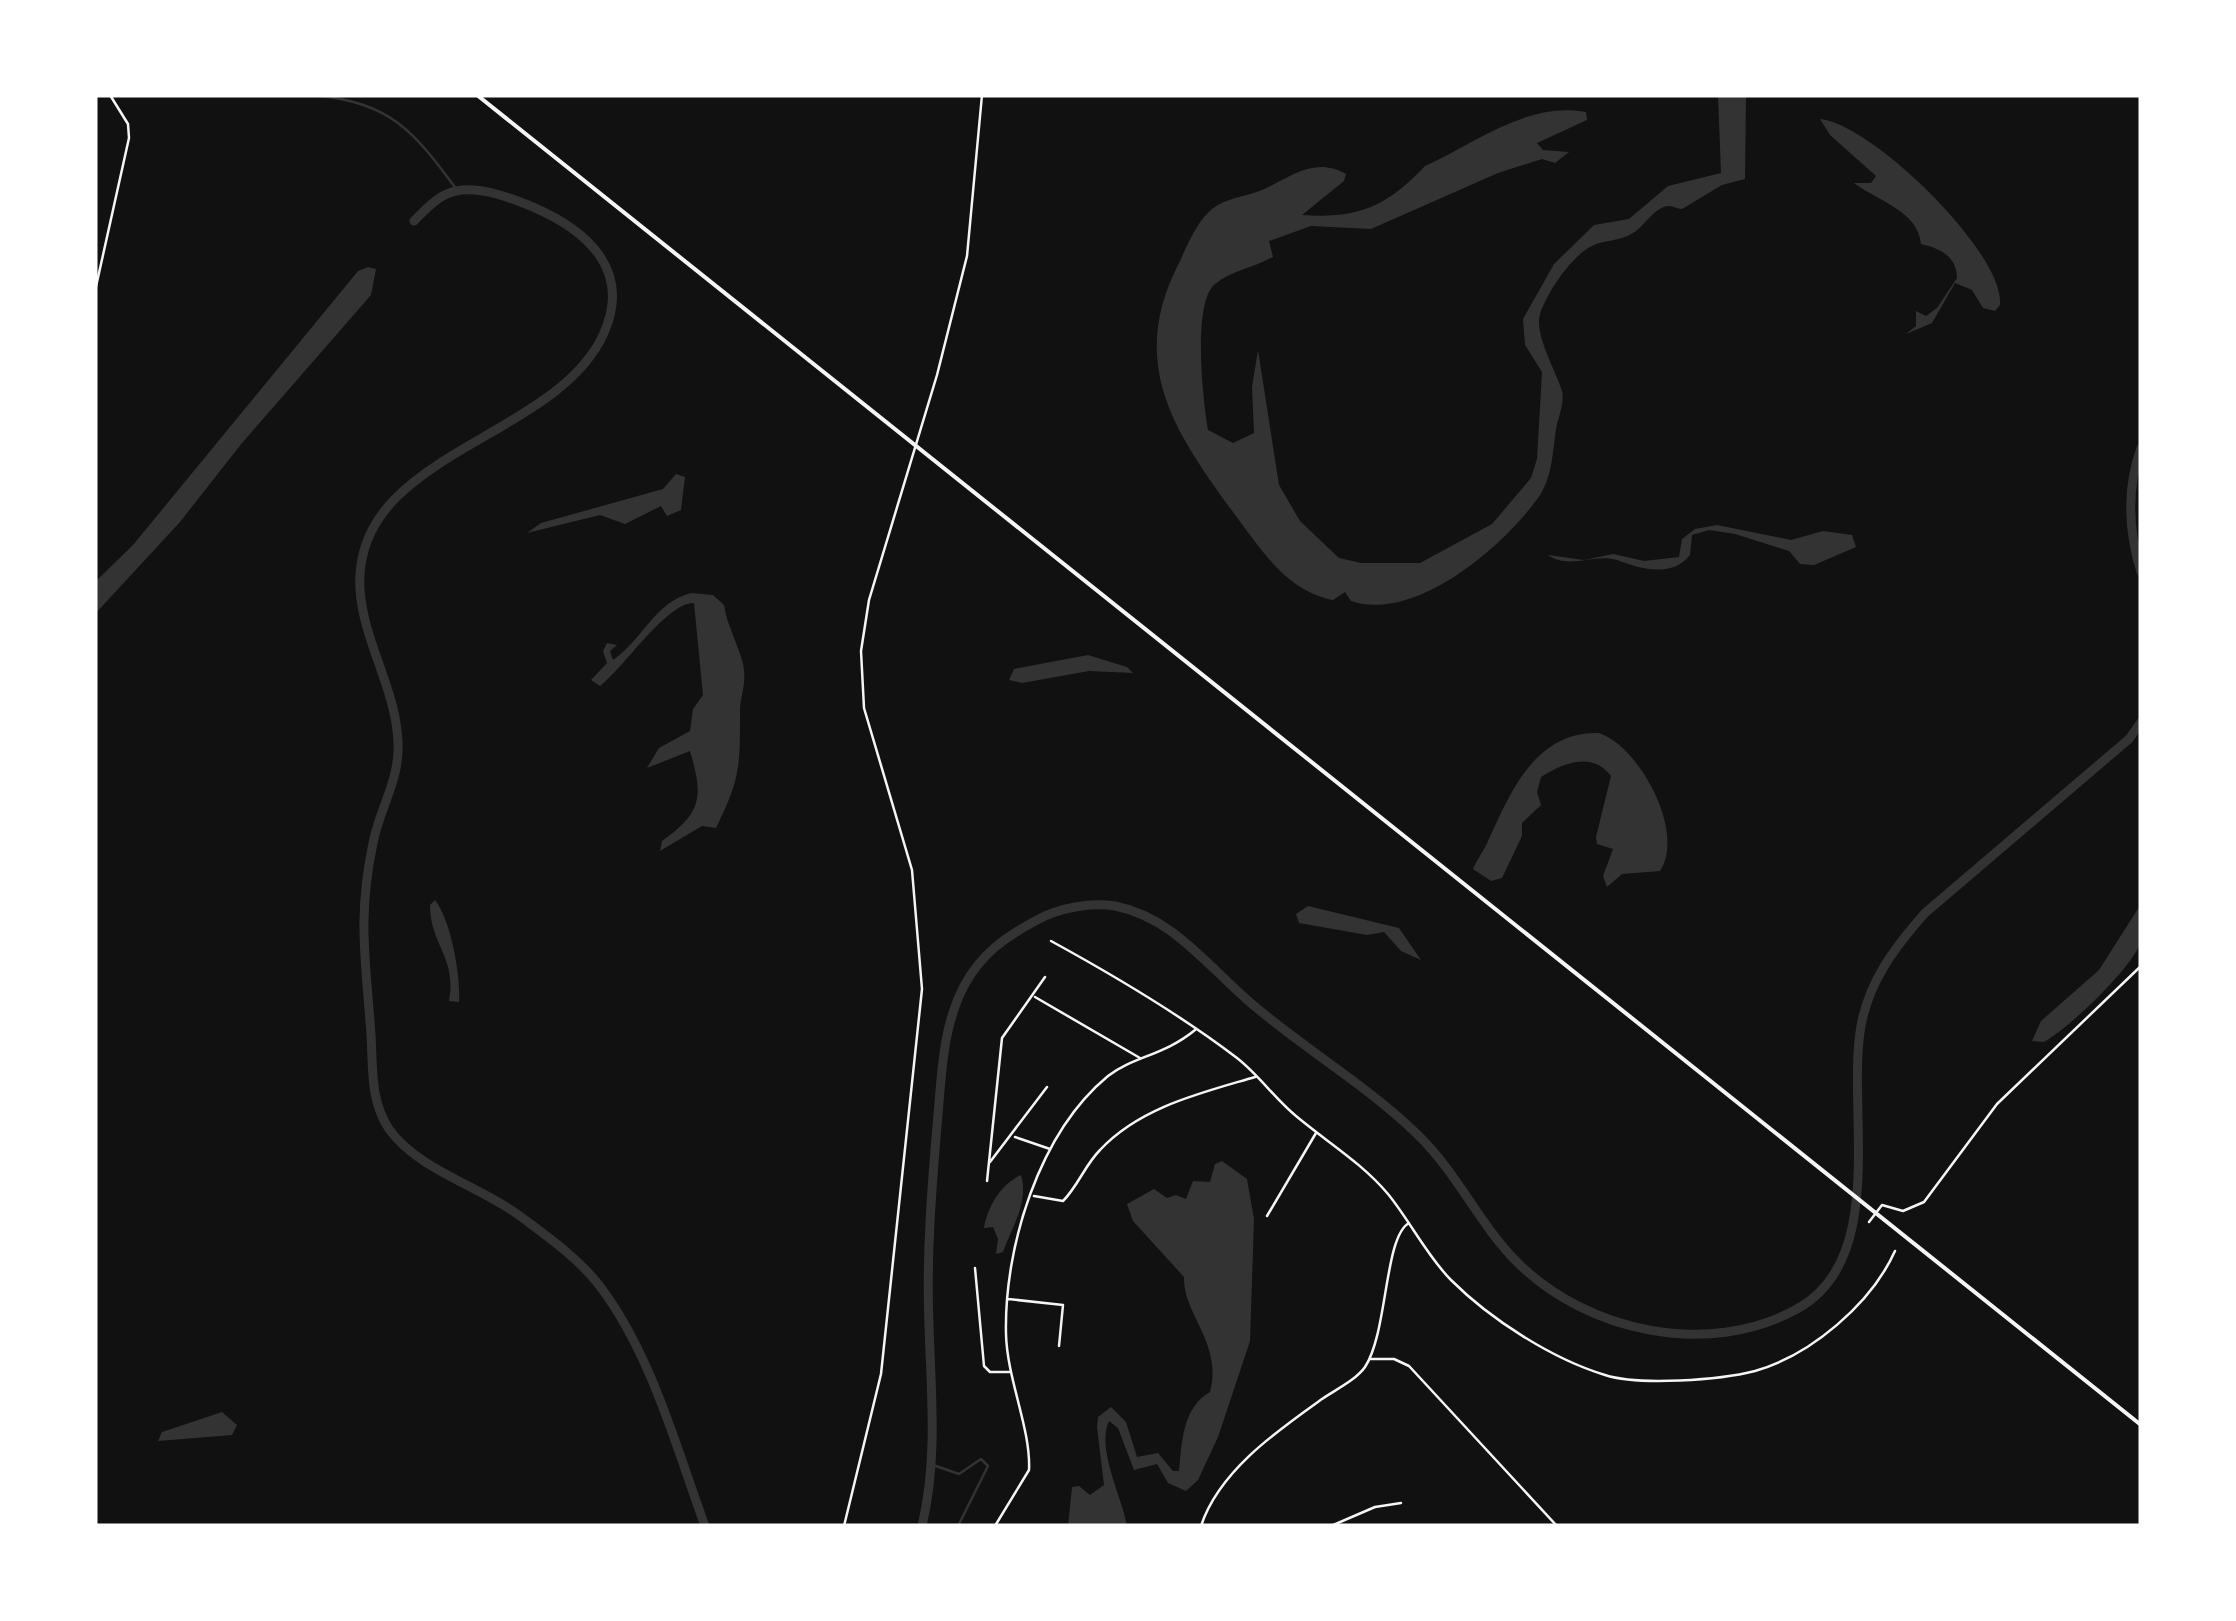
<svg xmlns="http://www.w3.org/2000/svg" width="2236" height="1621" font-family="Manrope,sans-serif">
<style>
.water{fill:#333}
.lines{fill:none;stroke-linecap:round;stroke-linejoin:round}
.stream{stroke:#333;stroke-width:2.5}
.river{stroke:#333;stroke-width:9}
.minor{stroke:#f5f5f5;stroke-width:2.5}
.tertiary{stroke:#f5f5f5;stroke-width:2.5}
.primary{stroke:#f5f5f5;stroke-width:4}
</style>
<rect width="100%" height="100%" fill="#111"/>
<path class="water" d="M1718 95H1746L1745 179 1722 185 1682 209C1677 209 1673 206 1669 206 1655 206 1644 227 1633 233 1620 242 1603 239 1590 247 1570 258 1547 293 1540 314 1534 334 1556 371 1562 391 1565 401 1558 419 1556 429 1553 450 1552 477 1540 495 1505 546 1415 623 1351 601L1345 592 1333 600C1285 590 1261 549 1233 512 1173 430 1127 362 1180 261 1189 242 1199 216 1218 205 1232 197 1248 196 1262 190 1291 177 1314 156 1346 174L1344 181 1302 215C1359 219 1387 206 1425 166 1476 143 1528 101 1586 112L1587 120 1537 143 1543 150 1569 152 1555 163 1542 159 1498 173 1371 229 1311 226 1269 241 1273 257C1255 267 1231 271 1215 284 1192 303 1203 401 1208 430L1233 443 1254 433 1252 387 1258 350 1279 485 1300 521 1339 558 1361 563H1420L1492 524 1531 478 1537 459 1542 372 1525 345 1523 319 1554 264 1594 225 1629 219 1668 186 1721 173Z
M1820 119C1872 124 2005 253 2000 305L1995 311 1983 308 1972 290 1955 283 1932 323 1906 334 1916 326V311L1926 316 1937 308 1957 278C1957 256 1939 248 1921 244 1918 211 1878 201 1854 183H1871L1876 176 1830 135Z
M368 267 376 269 371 295 242 443 180 522 95 614V582L133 545 358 271Z
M676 474 685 477 681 510 667 516 661 506 625 524 600 515 527 533 541 523 663 489Z
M1717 525 1791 540 1823 531 1852 535 1856 547 1814 565 1800 564 1789 551 1735 534 1709 530 1692 535 1690 555C1671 579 1639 568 1617 560 1595 553 1569 570 1548 555L1584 560 1613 554 1644 561 1679 557 1682 539 1695 529Z
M691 593 713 595 724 605C727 626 738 643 743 664 747 682 741 693 740 709 740 764 741 778 716 828L702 826 660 851 662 841C703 812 703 796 690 751L647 768 659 748 690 731 693 709 703 695 694 603C667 602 624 668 600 686L591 680 607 663 603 651 607 643 617 645 610 651 613 660C644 638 654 603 691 593Z
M1088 655 1127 667 1133 673 1089 671 1022 683 1009 680 1014 669Z
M1599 733C1639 746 1686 832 1660 871L1622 874 1607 887 1603 876 1613 849 1597 844 1596 837 1611 776C1592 751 1563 763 1541 777L1537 792 1541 805 1522 823V836L1502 878 1491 881 1473 869C1477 859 1484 851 1488 841 1510 793 1535 731 1599 733Z
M435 900C451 920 461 977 459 1002L449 1001C457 957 430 945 430 905Z
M2141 904C2141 916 2144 934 2140 944 2128 972 2070 1027 2044 1042L2032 1041 2041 1021 2099 970Z
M1308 906 1399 928 1421 960 1401 951 1384 932 1367 935 1299 923 1296 914Z
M1222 1161 1247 1179 1254 1219 1250 1341 1218 1437 1198 1480 1186 1491 1168 1483 1157 1464 1134 1470 1118 1428 1109 1421C1096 1449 1122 1496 1127 1526H1068L1072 1487 1079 1486 1090 1495 1104 1485 1097 1427 1098 1417 1111 1407 1126 1422 1137 1457 1158 1453 1173 1471H1179C1182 1443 1182 1408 1210 1392 1223 1343 1183 1315 1184 1277L1133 1221 1127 1204 1154 1189 1167 1198 1176 1195 1186 1199 1193 1181 1210 1182 1215 1164Z
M1021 1175C1029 1202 1012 1227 1003 1252L996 1254 998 1239 993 1227 984 1228C988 1206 1001 1184 1021 1175Z
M222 1412 237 1425 232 1435 158 1441 162 1432Z"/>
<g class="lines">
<path class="stream" d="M314 95C391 103 413 130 457 190
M933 1465 959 1474 981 1459 988 1466 958 1526"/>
<path class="river" d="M414 221C426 209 439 194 456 191 480 186 511 198 533 207 586 230 632 269 604 333 556 441 352 452 360 589 363 641 396 689 398 742 400 780 380 807 373 843 357 919 366 961 371 1035 373 1067 370 1101 389 1129 418 1170 480 1186 520 1216 548 1237 578 1258 599 1285 651 1353 676 1447 705 1526
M2141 448C2126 490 2128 530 2141 572
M922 1526C938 1458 931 1394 929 1325 926 1255 932 1184 938 1114 942 1070 943 1026 964 986 981 954 1005 937 1037 920 1059 908 1090 902 1115 906 1173 917 1209 968 1252 1004 1306 1050 1368 1086 1418 1135 1458 1174 1479 1224 1517 1262 1587 1332 1708 1358 1797 1309 1889 1259 1846 1108 1861 1026 1869 981 1895 947 1925 913L2129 739 2141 722"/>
<path class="minor" d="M95 291 129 138 128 124 110 95
M1051 941C1115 976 1178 1013 1237 1058 1259 1075 1275 1099 1296 1116 1327 1142 1362 1163 1388 1194 1410 1221 1427 1256 1451 1280 1490 1319 1552 1359 1605 1375 1639 1386 1720 1380 1755 1371 1811 1355 1871 1304 1895 1251
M1035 997 1140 1058
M1015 1137 1050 1149
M990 1162 1047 1087
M987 1181 1002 1038 1045 977
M1034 1196 1063 1201C1078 1186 1085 1165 1100 1150 1140 1107 1201 1093 1255 1077
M1267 1216 1316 1133
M1869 1222 1882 1205 1903 1211 1924 1202 1997 1104 2141 966
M975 1268 984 1366 990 1372H1011
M1008 1299 1063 1305 1059 1346
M1370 1359H1394L1409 1366 1557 1526
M995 1526 1029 1470C1031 1429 1007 1379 1006 1334 1004 1247 1039 1133 1108 1076 1132 1057 1165 1055 1195 1030
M1201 1526C1219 1471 1277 1431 1322 1399 1335 1390 1356 1380 1365 1367 1388 1332 1384 1237 1409 1223
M1331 1526 1375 1507 1401 1503"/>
<path class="tertiary" d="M844 1526 881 1374 922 989 912 870 864 708 861 651 869 600 937 375 967 256 982 95"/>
<path class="primary" d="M477 95 2141 1425"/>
</g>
<rect width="2236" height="1621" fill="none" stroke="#ffffff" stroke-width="195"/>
</svg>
